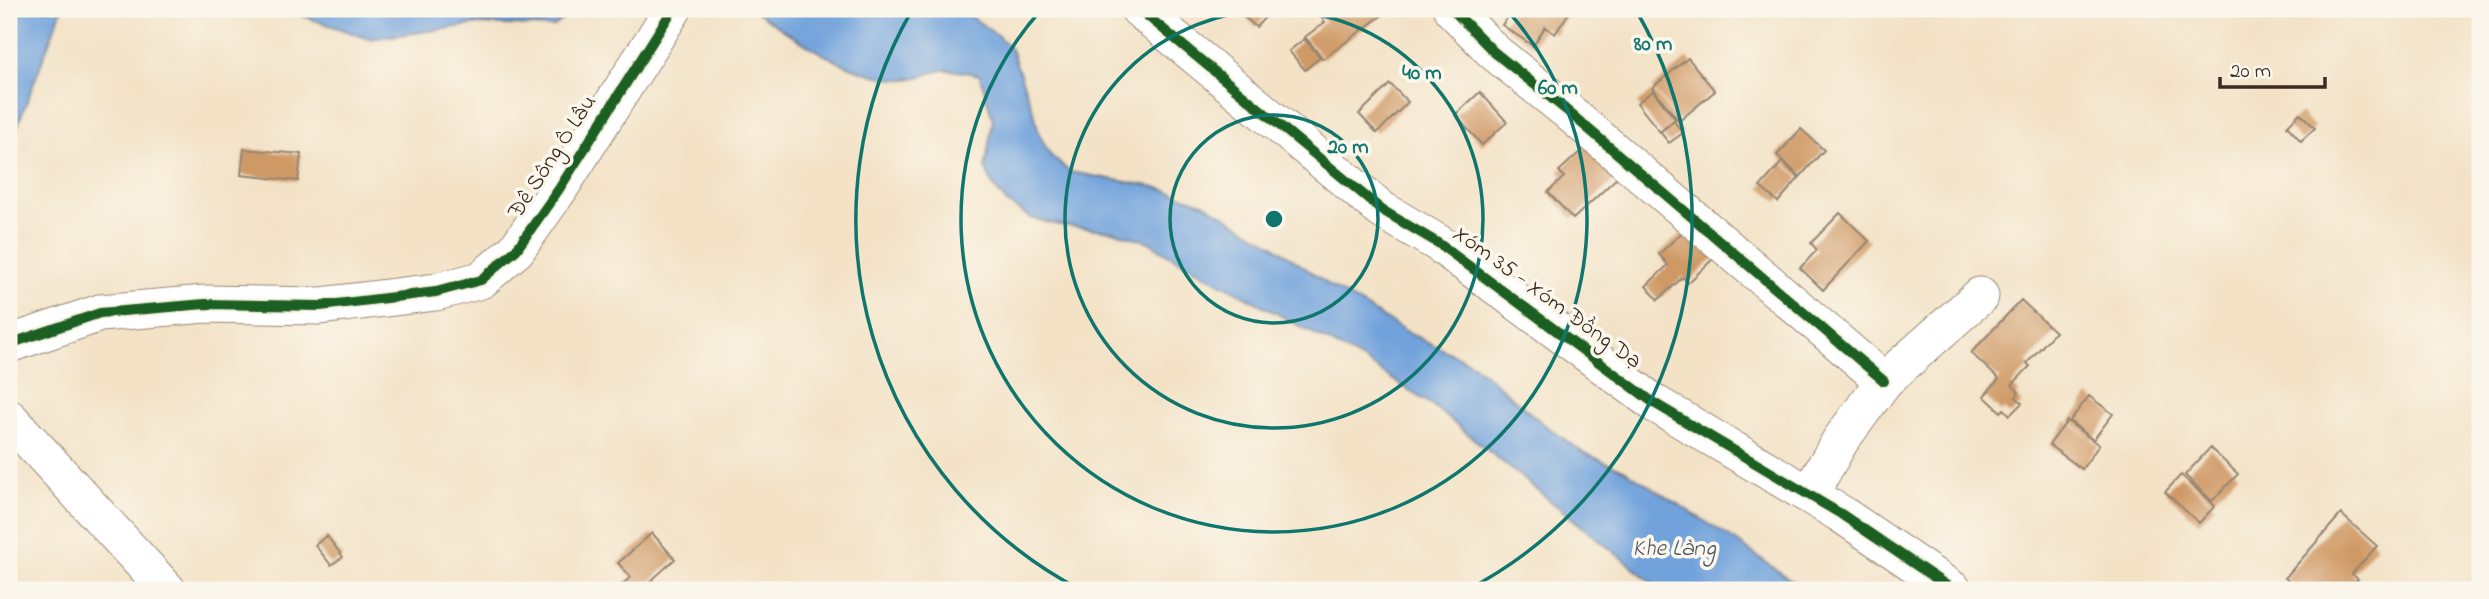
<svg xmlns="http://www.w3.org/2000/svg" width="2489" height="599" font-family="'Indie Flower',sans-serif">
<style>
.water{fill:#71a2db;stroke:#56667c;stroke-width:2}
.building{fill:#cf9965}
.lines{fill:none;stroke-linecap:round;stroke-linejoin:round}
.minor-casing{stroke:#978672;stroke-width:39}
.minor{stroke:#fff;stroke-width:37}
.cycleway-casing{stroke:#fbf7ec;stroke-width:15}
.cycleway{stroke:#1b5e20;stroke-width:10}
.ring{fill:none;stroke:#0f766e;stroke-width:3.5}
.labels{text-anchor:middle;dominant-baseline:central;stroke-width:7;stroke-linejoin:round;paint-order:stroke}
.street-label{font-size:23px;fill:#3b2a1e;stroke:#fbf7ec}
.water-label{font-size:24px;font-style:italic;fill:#4e5460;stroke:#fbf7ec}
.centre{fill:#0f766e;stroke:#fbf7ec;stroke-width:3.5}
.ring-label{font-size:21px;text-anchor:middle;font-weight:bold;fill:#0f766e;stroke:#fbf7ec;stroke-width:7;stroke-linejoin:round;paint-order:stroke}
</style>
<rect width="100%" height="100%" fill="#fbf7ec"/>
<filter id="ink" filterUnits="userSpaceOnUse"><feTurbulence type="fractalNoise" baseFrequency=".0143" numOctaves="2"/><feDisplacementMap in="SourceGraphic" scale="14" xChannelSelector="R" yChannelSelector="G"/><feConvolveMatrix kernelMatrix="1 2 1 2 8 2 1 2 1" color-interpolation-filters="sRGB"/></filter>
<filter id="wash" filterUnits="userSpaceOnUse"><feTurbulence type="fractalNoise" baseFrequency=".00686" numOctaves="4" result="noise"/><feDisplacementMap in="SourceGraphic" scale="28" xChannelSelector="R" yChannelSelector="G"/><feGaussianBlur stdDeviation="1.57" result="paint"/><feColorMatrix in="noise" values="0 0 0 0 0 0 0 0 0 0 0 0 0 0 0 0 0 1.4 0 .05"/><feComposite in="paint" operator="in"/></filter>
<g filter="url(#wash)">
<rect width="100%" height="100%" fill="#f3e2c6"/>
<path class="water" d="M9 9H62L9 148Z
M283 9H578L553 27 480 24 369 39Z
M752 9H960L997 35 1011 49 1035 116 1039 134 1050 155 1070 172 1156 187 1203 203 1273 245 1332 287 1411 334 1473 364 1542 423 1582 452 1624 470 1733 539 1805 590H1661L1433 406 1363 360 1172 257 1149 242 1112 231 1059 225 1031 218 1007 203 994 187 985 168 993 120 980 75C969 73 954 69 943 70 926 73 914 81 896 79 844 74 794 37 752 9Z"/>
<g id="blocks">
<path class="building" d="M1235 9H1263L1268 14 1256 27Z
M1318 9H1382L1385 13 1323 59 1305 37 1325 22 1316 11Z
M1513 9H1567L1570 11 1555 34 1545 27 1533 46 1502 25Z
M1304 39 1320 57 1305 70 1289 51Z
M1688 58 1715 91 1679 121 1652 88Z
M1390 84 1408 102 1377 133 1359 114Z
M1653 91 1675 119 1660 132 1637 103Z
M1480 92 1507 122 1482 145 1455 115Z
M2300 113 2315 128 2301 141 2287 126Z
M1674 121 1683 133 1669 143 1660 132Z
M1801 129 1824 150 1800 177 1777 155Z
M1591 142 1620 175 1573 219 1548 192 1564 177 1559 171Z
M244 149 301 154 298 181 241 175Z
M1782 162 1799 178 1778 202 1760 187Z
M1840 213 1869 241 1823 290 1800 268 1817 250 1811 243Z
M1688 227 1716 256 1688 283 1683 277 1658 300 1646 286 1668 265 1659 254Z
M2021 300 2055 332 2027 363 2030 366 2012 385 2019 392 2016 397 2022 403 2010 415 2004 409 2001 412 1984 396 1999 379 1971 353Z
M2089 396 2113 414 2093 440 2070 421Z
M2067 421 2099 445 2082 469 2049 445Z
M2210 448 2238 474 2212 501 2185 475Z
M2181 475 2215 506 2199 523 2165 492Z
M2341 514 2377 546 2352 574 2358 579 2348 590H2299L2285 578Z
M652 533 675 559 641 590H616L631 577 618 563Z
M327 536 343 557 331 565 315 545Z"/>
</g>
</g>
<g filter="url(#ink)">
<use href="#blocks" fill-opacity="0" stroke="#978672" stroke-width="2"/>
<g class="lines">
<g class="minor-casing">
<path id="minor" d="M1139 9 1382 210 1438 243 1654 403 1841 514 1953 590
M1452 9 1494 52 1565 109 1884 381
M9 344 100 313 205 304 320 306 436 292 481 280 516 250 559 189 673 9
M9 418 167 590
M1809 495 1840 441 1884 381 1980 296"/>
</g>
<use href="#minor" class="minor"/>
<g class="cycleway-casing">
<path id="cycleway" d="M1139 9 1382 210 1438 243 1654 403 1841 514 1953 590
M1452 9 1494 52 1565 109 1884 381
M9 344 100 313 205 304 320 306 436 292 481 280 516 250 559 189 673 9"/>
</g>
<use href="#cycleway" class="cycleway"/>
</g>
</g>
<g class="ring">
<circle cx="1274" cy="219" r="104"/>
<circle cx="1274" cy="219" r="209"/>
<path d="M1507 10A313 313 0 1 1 1041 10"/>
<path d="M1081 590A418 418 0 0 1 912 10M1636 10A418 418 0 0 1 1467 590"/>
</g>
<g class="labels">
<g class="street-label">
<text transform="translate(553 157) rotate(-57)">Đê Sông Ô Lâu</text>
<text transform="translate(1547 298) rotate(36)">Xóm 35 - Xóm Đồng Dạ</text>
</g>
<g class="water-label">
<text x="1674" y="549">Khe Làng</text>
</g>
</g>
<circle cx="1274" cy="219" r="10" class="centre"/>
<g class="ring-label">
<text x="1653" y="50">80 m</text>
<text x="1422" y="79">40 m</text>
<text x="1558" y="94">60 m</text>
<text x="1348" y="153">20 m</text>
</g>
<rect width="2489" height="599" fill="none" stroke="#fbf7ec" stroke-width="35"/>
<path d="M2220 77v10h105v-10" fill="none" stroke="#3b2a1e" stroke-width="3.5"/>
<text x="2230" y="77" font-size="21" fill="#3b2a1e" stroke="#fbf7ec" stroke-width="5" paint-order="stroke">20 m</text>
</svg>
